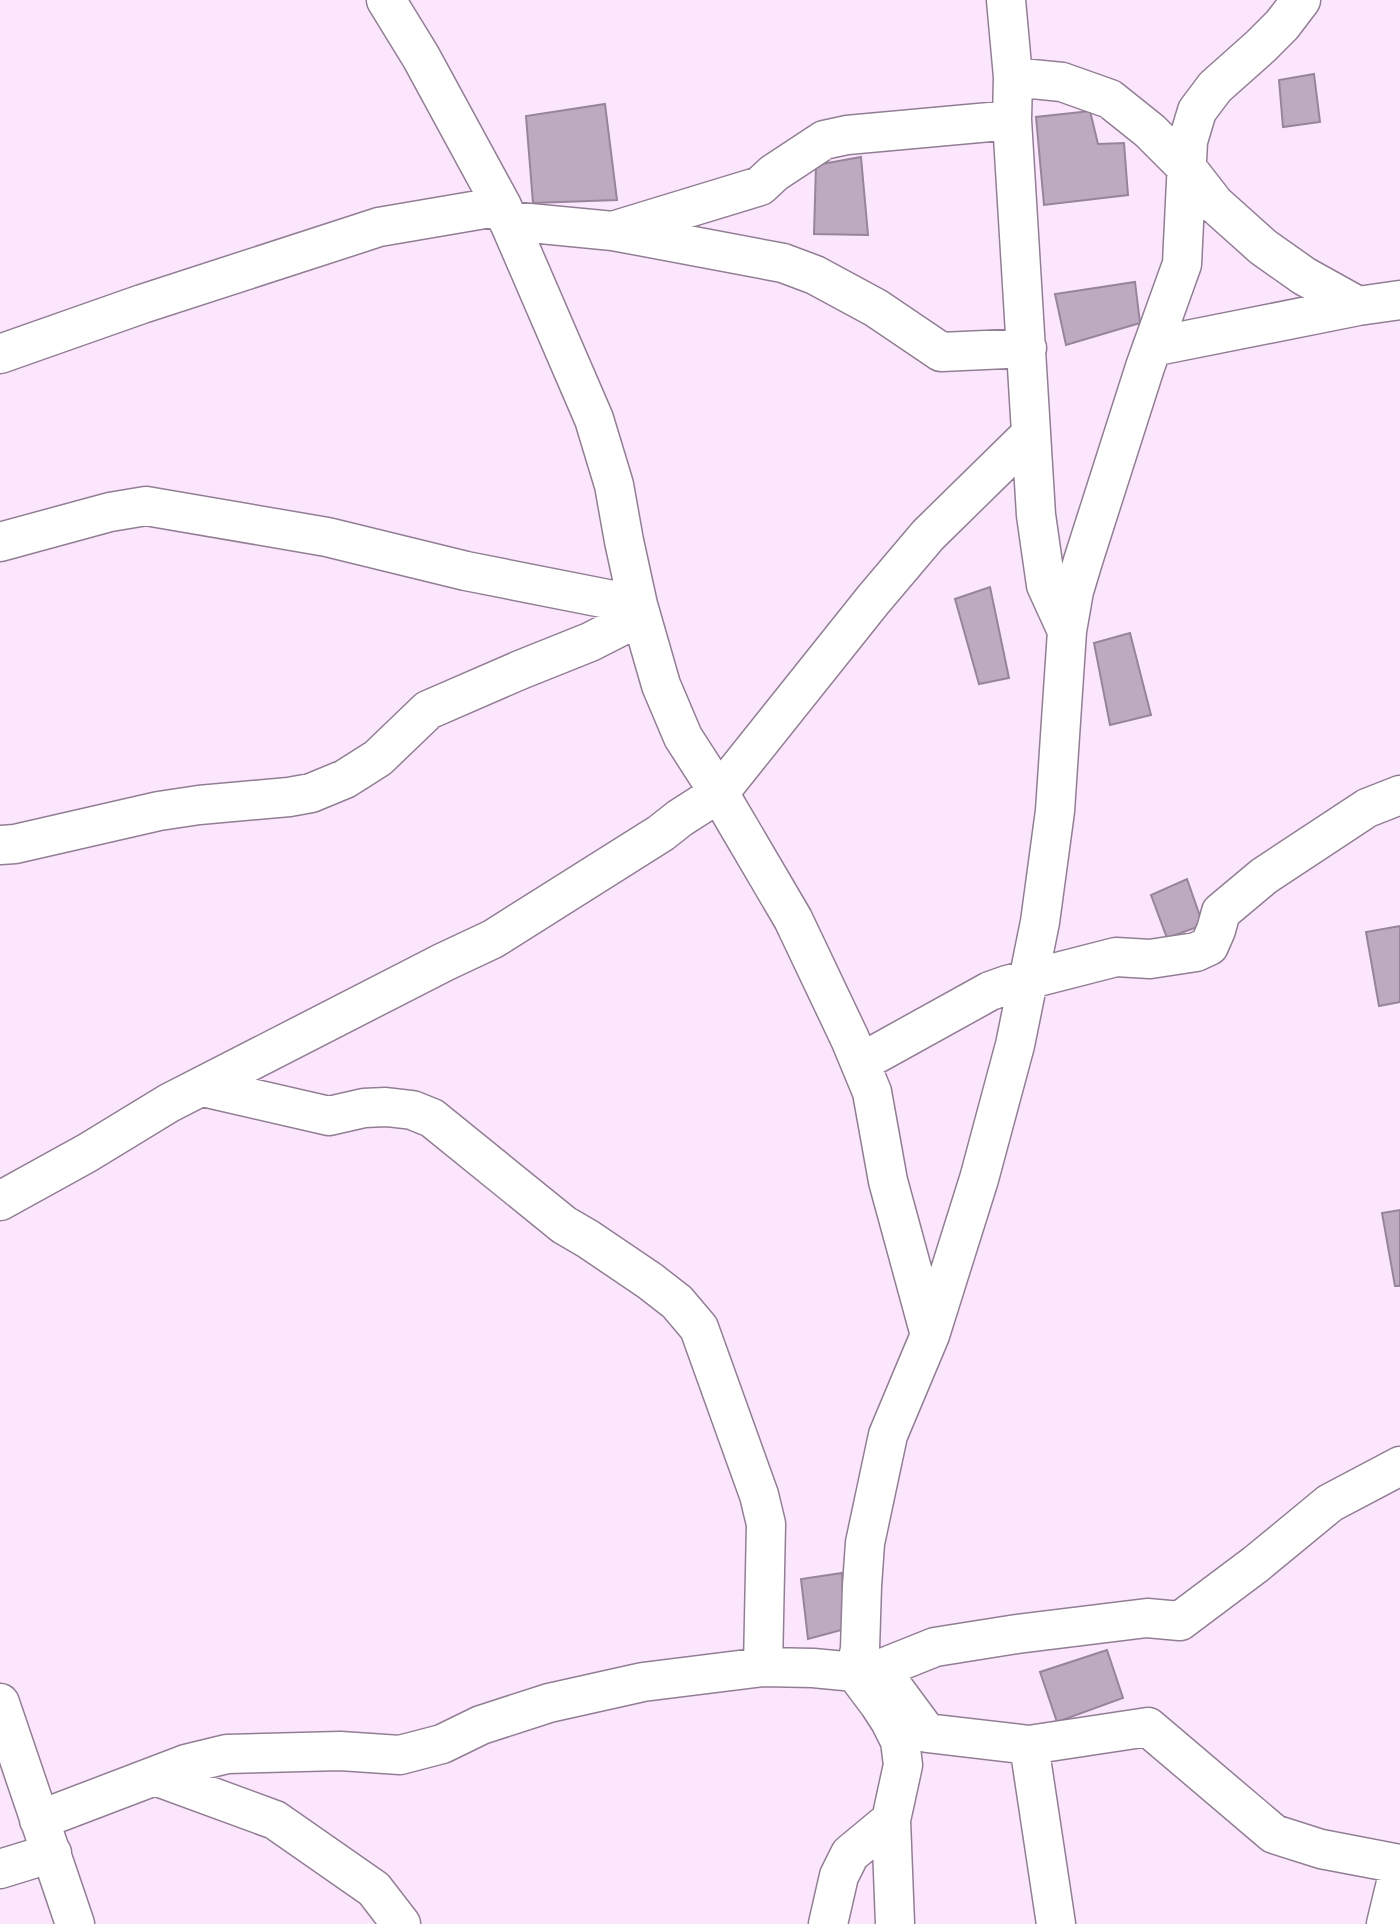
<svg xmlns="http://www.w3.org/2000/svg" width="1400" height="1924" font-family="'Fira Sans Condensed',sans-serif">
<style>
.building{fill:#beaac0;stroke:#98849a;stroke-width:2}
.lines{fill:none;stroke-linecap:round;stroke-linejoin:round}
.minor-casing{stroke:#927e94;stroke-width:41}
.minor{stroke:#fff;stroke-width:38}
</style>
<rect width="100%" height="100%" fill="#fbe6fe"/>
<path class="building" d="M1314 74 1320 122 1283 127 1279 80Z
M605 104 617 200 533 203 526 116Z
M1090 111 1098 144 1124 143 1128 195 1044 205 1036 117Z
M861 157 868 235 814 234 816 165Z
M1135 282 1140 323 1066 345 1055 294Z
M990 587 1009 678 979 684 955 599Z
M1130 633 1151 715 1110 725 1094 643Z
M1187 879 1203 925 1167 938 1151 895Z
M1400 926V1002L1379 1006 1366 932Z
M1400 1210V1286H1395L1382 1213Z
M842 1573 845 1629 808 1639 801 1579Z
M1107 1650 1123 1698 1057 1722 1040 1672Z"/>
<g class="lines">
<g class="minor-casing">
<path id="minor" d="M386 0 421 57 502 206 594 419 614 485 624 541 638 605 661 685 683 737 719 793 793 919 850 1039 872 1092 888 1181 930 1335
M1006 0 1013 77 1012 120 1036 515 1046 585 1067 631
M1013 77 1062 82 1110 99 1150 131 1187 168 1215 204 1263 247 1304 276 1358 306
M508 221 613 231 783 263 815 275 876 308 941 352 1027 348
M619 229 760 186 774 173 824 140 847 135 1012 120
M1152 347 1358 306 1400 300
M0 354 142 304 379 227 502 206
M0 542 110 512 146 506 327 537 466 571 638 605
M0 845 15 844 159 811 199 805 289 797 311 793 345 779 378 758 428 710 520 670 590 642 641 616
M860 1063 990 991 1007 985 1116 957 1150 959 1196 952 1209 946 1216 930 1221 912 1264 876 1367 808 1400 795
M203 1087 329 1116 364 1108 386 1107 412 1110 432 1118 564 1225 588 1239 650 1281 677 1302 699 1328 759 1495 766 1524 763 1667
M0 1201 87 1153 169 1103 444 962 493 939 661 833 680 818 719 793 873 600 928 535 1031 434
M893 1687 927 1733 1029 1745 1148 1727 1274 1834 1321 1849 1400 1864
M0 1703 75 1924
M1029 1745 1056 1924
M155 1776 275 1820 374 1889 401 1924
M39 1820 186 1764 227 1754 340 1751 400 1755 442 1744 481 1725 549 1703 643 1682 763 1667 813 1668 855 1672 880 1669 935 1647 1017 1634 1147 1618 1180 1621 1256 1564 1330 1503 1400 1466
M891 1820 895 1924
M0 1869 52 1853
M828 1924 839 1876 850 1854 891 1820 903 1765 900 1741 890 1721 879 1704 855 1672 860 1649 862 1586 865 1543 888 1435 930 1335 979 1179 1015 1045 1040 922 1055 811 1067 631 1074 591 1083 561 1145 367 1182 264 1188 141 1197 111 1215 87 1261 46 1282 25 1301 0
M1386 1924 1400 1866"/>
</g>
<use href="#minor" class="minor"/>
</g>
</svg>
